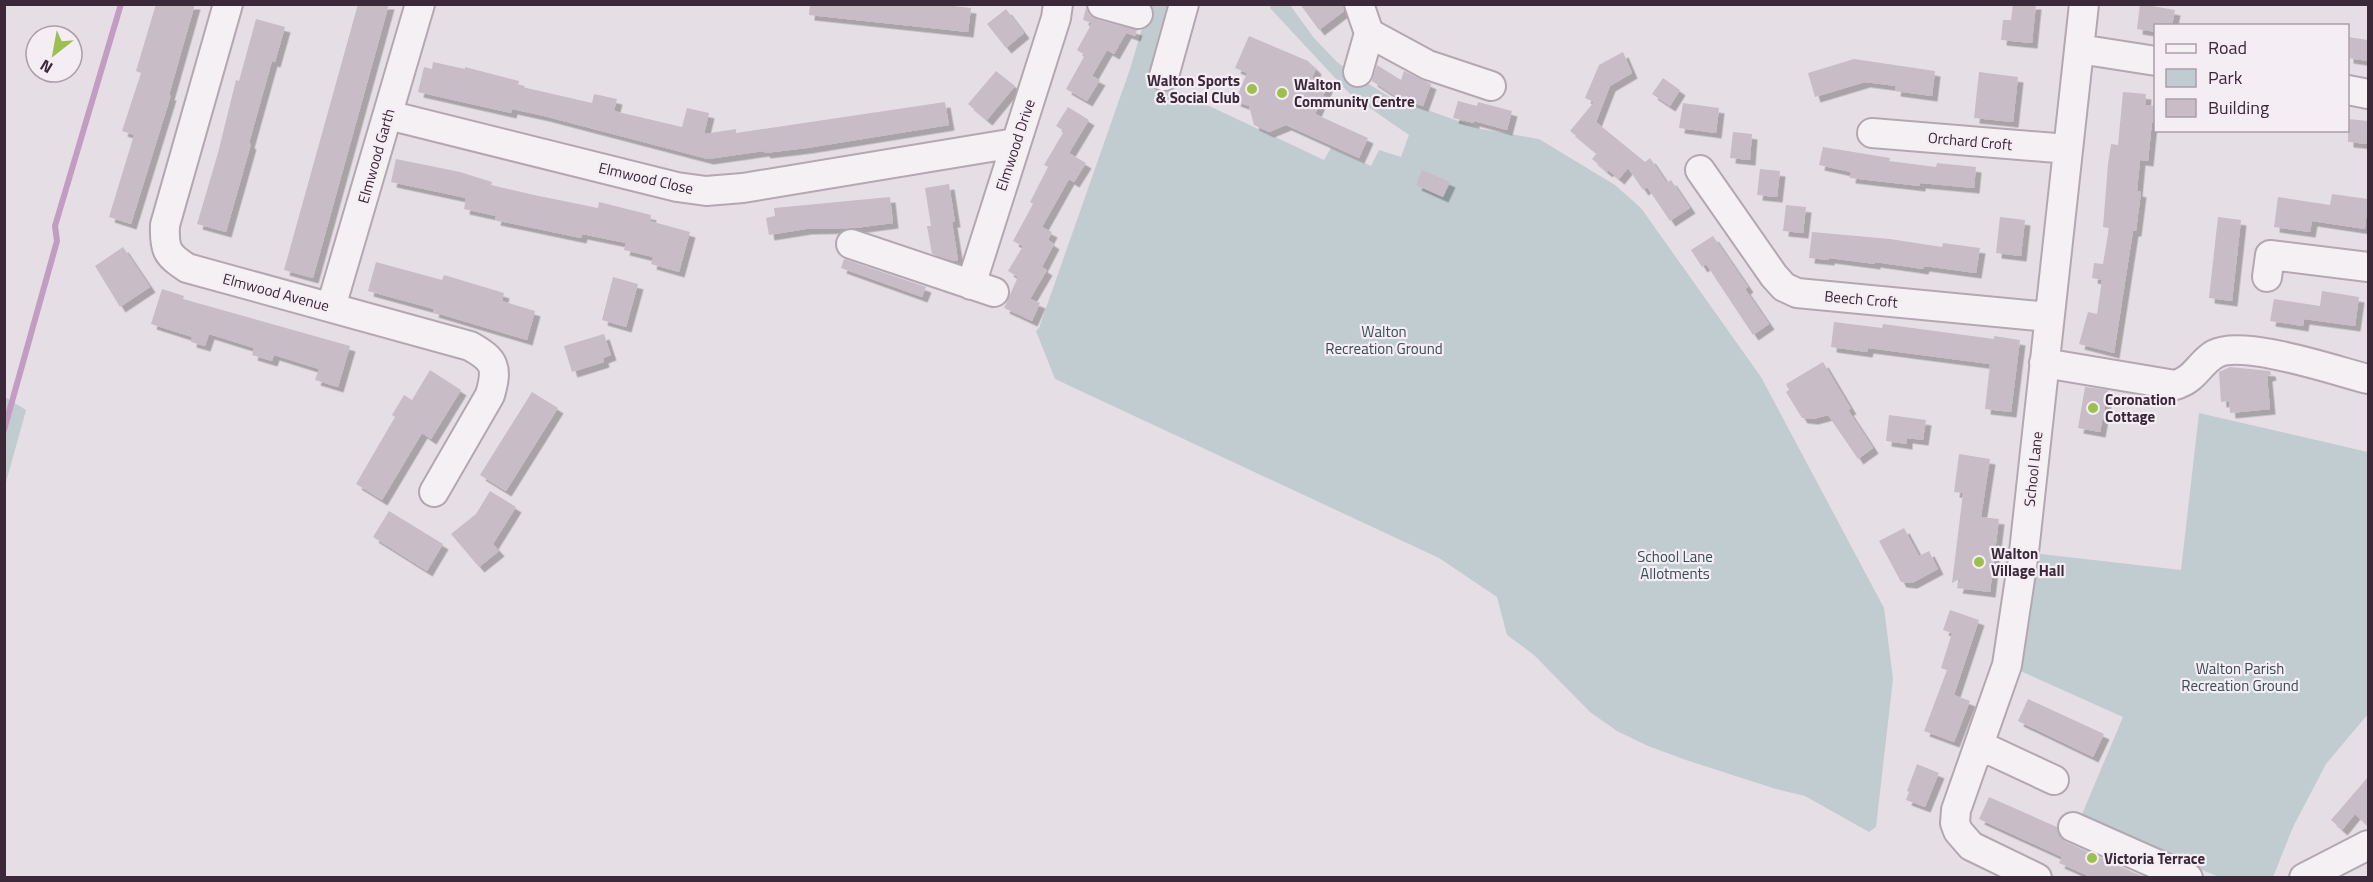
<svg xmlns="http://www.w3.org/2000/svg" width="2373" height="882" font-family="'Titillium Web',sans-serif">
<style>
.green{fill:#c0cccf}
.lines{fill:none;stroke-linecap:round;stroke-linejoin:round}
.stream{stroke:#c29cc2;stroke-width:6}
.building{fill:#c8bcc7;filter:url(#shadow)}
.minor-casing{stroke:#b3a8b1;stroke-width:32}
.minor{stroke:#f5f0f4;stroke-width:28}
.poi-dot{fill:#9cbf4f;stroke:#f4edf3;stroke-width:2}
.labels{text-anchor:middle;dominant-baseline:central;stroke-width:4.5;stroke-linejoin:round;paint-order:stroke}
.poi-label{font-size:15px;font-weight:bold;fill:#3b2939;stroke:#f4edf3;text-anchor:start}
.street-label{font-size:15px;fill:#3b2939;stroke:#f4edf3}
.park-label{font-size:15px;fill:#384d55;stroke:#f4edf3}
</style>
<defs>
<filter id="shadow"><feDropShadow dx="5.5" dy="5.5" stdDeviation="0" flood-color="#0004"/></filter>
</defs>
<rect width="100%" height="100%" fill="#e6dee5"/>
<path class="green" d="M1149 5H1173L1152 79 1324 160 1331 148 1371 166 1379 150 1401 157 1409 135 1351 95 1270 8 1271 5H1290L1314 38 1337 62 1362 80 1390 97 1481 129 1539 139 1615 185 1641 208 1761 377 1884 608 1893 679 1876 827 1869 832 1805 796 1776 789 1686 760 1648 746 1617 731 1590 712 1534 655 1507 635 1497 597 1439 558 1055 379 1036 331 1039 328 1130 69Z
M5 397 26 410 5 486Z
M2199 413 2368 452V714L2326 764 2293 827 2273 877H2219L2080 819 2123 717 2007 665 2024 552 2181 570Z"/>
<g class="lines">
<path class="stream" d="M4 430 57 241 55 226 121 4"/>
</g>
<path class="building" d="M156 4H195L169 95H171L131 224 109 217 134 135 122 131 141 73 136 71Z
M358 4H389L313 278 284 270Z
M810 4H937L971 8 968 32 809 15Z
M1300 4H1343L1344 11 1319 30Z
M2013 4H2036L2032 43 2001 40 2003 20H2011Z
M2140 4 2175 10 2172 26H2156V32L2137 29Z
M1086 8 1090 15 1098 20 1137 30 1135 36 1126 33 1114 54 1107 50 1092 76 1100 80 1087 101 1066 89 1085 55 1077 50 1092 23 1083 20Z
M1006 9 1024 33 1006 48 987 24Z
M256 19 285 27 275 62 272 61 249 143 251 144 226 232 197 224 218 153 236 80 239 81Z
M1249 36 1308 61 1316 69 1312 78 1328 85 1315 114 1368 138 1359 158 1286 125 1269 132 1254 125 1249 106 1235 101 1247 73 1235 68Z
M2348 37 2368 40V61L2348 58Z
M1623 52 1632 73 1610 86 1596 122 1645 162 1650 158 1667 183 1671 180 1690 208 1670 221 1647 187 1643 190 1628 168 1619 179 1608 170 1607 172 1592 159 1597 153 1570 131 1594 102 1585 98 1599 65Z
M1854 59 1935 71 1932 96 1895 91 1896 86 1865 82 1815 97 1808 73Z
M433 62 465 69V67L519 81 518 86 592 103 594 94 617 99 614 111 682 127 687 108 709 113 704 134 736 129V133L945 102 949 125 807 148 765 153 764 151 708 159 544 116 512 109 511 113 418 92 424 67 432 69Z
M1377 65 1401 80 1404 71 1431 84 1423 106 1395 96 1372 81Z
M996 71 1015 86 987 120 968 104Z
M1979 72 2018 77 2013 122 1974 118Z
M1663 78 1680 90 1670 106 1652 94Z
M2123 92 2146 94 2145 105 2156 106V123L2152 122 2148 161 2140 160 2137 191 2141 192 2136 231H2133L2114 353 2079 344 2088 312 2097 314 2102 280 2092 278 2094 263 2103 264 2109 228 2103 227 2108 164 2111 144 2118 145Z
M1458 101 1477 106 1478 102 1512 111 1507 130 1474 121V123L1453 118Z
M1683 103 1719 108 1716 133 1679 128Z
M1068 107 1089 120 1069 153 1086 163 1074 182 1069 179 1042 227 1052 232 1048 240 1054 244 1042 267 1047 270 1030 299 1040 303 1032 321 1004 308 1018 277 1008 271 1023 246 1013 241 1033 204 1030 202 1048 167 1044 165 1064 131 1056 126Z
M2348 119 2368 121V144L2348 142Z
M1733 132 1752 134 1750 160 1730 158Z
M1823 147 1890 158 1889 161 1936 167 1937 163 1976 167 1974 188 1920 183V186L1850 178 1851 172 1819 165Z
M396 159 460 172 492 182 491 185 534 195 598 208 599 202 651 215 650 221 690 232 679 272 651 264 653 257 624 250 626 243 582 234 581 238 495 220 496 216 464 209 466 198 391 182Z
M1760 169 1780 171 1777 197 1757 195Z
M1422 170 1450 182 1443 197 1416 185Z
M949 184 955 222H952L958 260 954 261 932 254 927 226H931L925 188Z
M2332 194 2368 199 2365 229 2312 221 2310 232 2274 227 2278 197 2330 205Z
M890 197 893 223 855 228 806 229 769 235 766 218 775 216 774 208Z
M1786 205 1806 207 1803 233 1783 231Z
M2000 217 2025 220 2021 256 1996 253Z
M2218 217 2241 220 2232 301 2209 298Z
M1812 232 1890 239 1942 247 1943 243 1980 248 1976 273 1924 266 1923 269 1875 262V264L1829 258V260L1809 258Z
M1713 236 1748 287 1745 289 1769 324 1753 335 1706 264 1702 267 1691 250Z
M123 247 150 287 120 307 95 266Z
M844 259 926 287 922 297 841 268Z
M376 262 442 280 444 275 504 293 502 301 535 311 527 340 433 312 434 309 368 291Z
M613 277 638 284 626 327 602 320Z
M162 289 184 296 183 299 350 346 338 387 315 380 319 369 274 355 272 361 252 355 254 348 209 334 205 346 191 342 192 337 151 324Z
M2322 291 2359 297 2355 326 2304 319 2303 326 2270 321 2274 299 2320 306Z
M1834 322 1882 328 1883 324 1994 339V336L2020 340 2011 412 1985 409 1990 364 1868 348 1867 352 1831 347Z
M604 334 611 355 603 358 604 362 572 372 564 346Z
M1823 362 1851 409 1848 410 1873 448 1858 459 1828 415 1813 419 1802 418 1786 392 1789 390 1786 384Z
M2230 367 2270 371 2271 375 2267 376 2270 409 2230 413 2229 401 2221 402 2219 372Z
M430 370 461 390 431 439 422 433 382 500 356 484 395 417 392 415 404 395 412 400Z
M2085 387 2108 390 2100 432 2078 428Z
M532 392 558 408 506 491 480 475Z
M1889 415 1926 420 1923 440 1907 438V444L1886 441Z
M1959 454 1990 459 1981 517 1999 519 1990 592 1957 588 1961 578 1952 583 1963 493 1954 492Z
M490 491 516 507 493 544 499 551 479 567 451 534 476 514Z
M389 511 443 544 427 571 373 537Z
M1904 528 1919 556 1929 551 1938 569 1912 583 1901 582 1879 541Z
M1950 610 1979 620 1954 695 1970 701 1954 742 1924 731 1947 670 1941 668 1952 633 1943 630Z
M2028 699 2104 734 2093 757 2018 721Z
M1917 764 1939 773 1925 807 1906 800 1909 792 1907 791Z
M2368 777V826L2355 814 2342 830 2331 820Z
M1989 797 2057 827 2059 836 2066 842 2146 878H2093L2059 863 2062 857 1979 819Z"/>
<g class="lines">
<g class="minor-casing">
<path id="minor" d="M228 4 165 225C164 250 167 255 187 268L470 346C495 360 498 367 490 395L434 492
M1102 4 1138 14
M1359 4 1369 33
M2079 49 2156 61
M1358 72 1369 33 1428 65 1491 86
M1164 76 1184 4
M2348 90 2368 94
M388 115 677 187 706 191 743 188 1015 143
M1872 133 2068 149
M1700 170 1774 276 1784 287 1797 293 2049 317
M851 244 994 292
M2267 277 2270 255 2368 267
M971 285 1056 18 1058 4
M331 307 420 4
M2044 363 2175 385C2196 379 2199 363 2215 354 2243 339 2336 371 2368 379
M1979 745 2054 780
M2073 827 2188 878
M2037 878 1971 846 1958 831 1955 823 1956 810 2007 665 2024 552 2084 4
M2304 878 2368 845"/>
</g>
<use href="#minor" class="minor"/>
</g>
<g class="poi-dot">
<circle cx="1252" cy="89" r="6"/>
<circle cx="1282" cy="93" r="6"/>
<circle cx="2093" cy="408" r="6"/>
<circle cx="1979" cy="562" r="6"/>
<circle cx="2092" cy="858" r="6"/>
</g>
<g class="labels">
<g class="poi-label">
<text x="1240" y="80" text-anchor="end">Walton Sports<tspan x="1240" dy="17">&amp; Social Club</tspan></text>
<text x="1294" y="84">Walton<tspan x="1294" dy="17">Community Centre</tspan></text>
<text x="2105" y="399">Coronation<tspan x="2105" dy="17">Cottage</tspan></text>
<text x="1991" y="553">Walton<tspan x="1991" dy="17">Village Hall</tspan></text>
<text x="2104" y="858">Victoria Terrace</text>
</g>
<g class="street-label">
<text transform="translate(1970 141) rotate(5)">Orchard Croft</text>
<text transform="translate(1015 145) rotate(-72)">Elmwood Drive</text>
<text transform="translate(376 156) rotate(-74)">Elmwood Garth</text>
<text transform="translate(646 178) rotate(13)">Elmwood Close</text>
<text transform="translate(276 292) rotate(15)">Elmwood Avenue</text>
<text transform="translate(1861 299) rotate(5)">Beech Croft</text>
<text transform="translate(2033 469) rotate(-84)">School Lane</text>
</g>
<g class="park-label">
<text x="1384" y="331">Walton<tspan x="1384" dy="17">Recreation Ground</tspan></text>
<text x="1675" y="556">School Lane<tspan x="1675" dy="17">Allotments</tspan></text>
<text x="2240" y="668">Walton Parish<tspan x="2240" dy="17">Recreation Ground</tspan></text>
</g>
</g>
<rect width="2373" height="882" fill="none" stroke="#3b2939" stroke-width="12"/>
<rect x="2154" y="24" width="195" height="108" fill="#f4edf3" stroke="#aa9fa9" stroke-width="1.5"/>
<rect x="2166" y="44" width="30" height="9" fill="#f5f0f4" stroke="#aa9fa9" stroke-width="1.5"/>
<text x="2208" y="54" font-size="18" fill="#3b2939">Road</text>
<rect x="2166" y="69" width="30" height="18" fill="#c0cccf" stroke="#aa9fa9" stroke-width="1.5"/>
<text x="2208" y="84" font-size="18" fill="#3b2939">Park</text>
<rect x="2166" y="99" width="30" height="18" fill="#c8bcc7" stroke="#aa9fa9" stroke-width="1.5"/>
<text x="2208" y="114" font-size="18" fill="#3b2939">Building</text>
<g transform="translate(54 54) rotate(211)"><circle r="28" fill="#f4edf3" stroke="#aa9fa9" stroke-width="1.5"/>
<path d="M0-4.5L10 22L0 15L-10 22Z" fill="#9cbf4f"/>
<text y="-9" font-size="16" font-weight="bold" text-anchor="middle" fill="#3b2939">N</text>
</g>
</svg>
